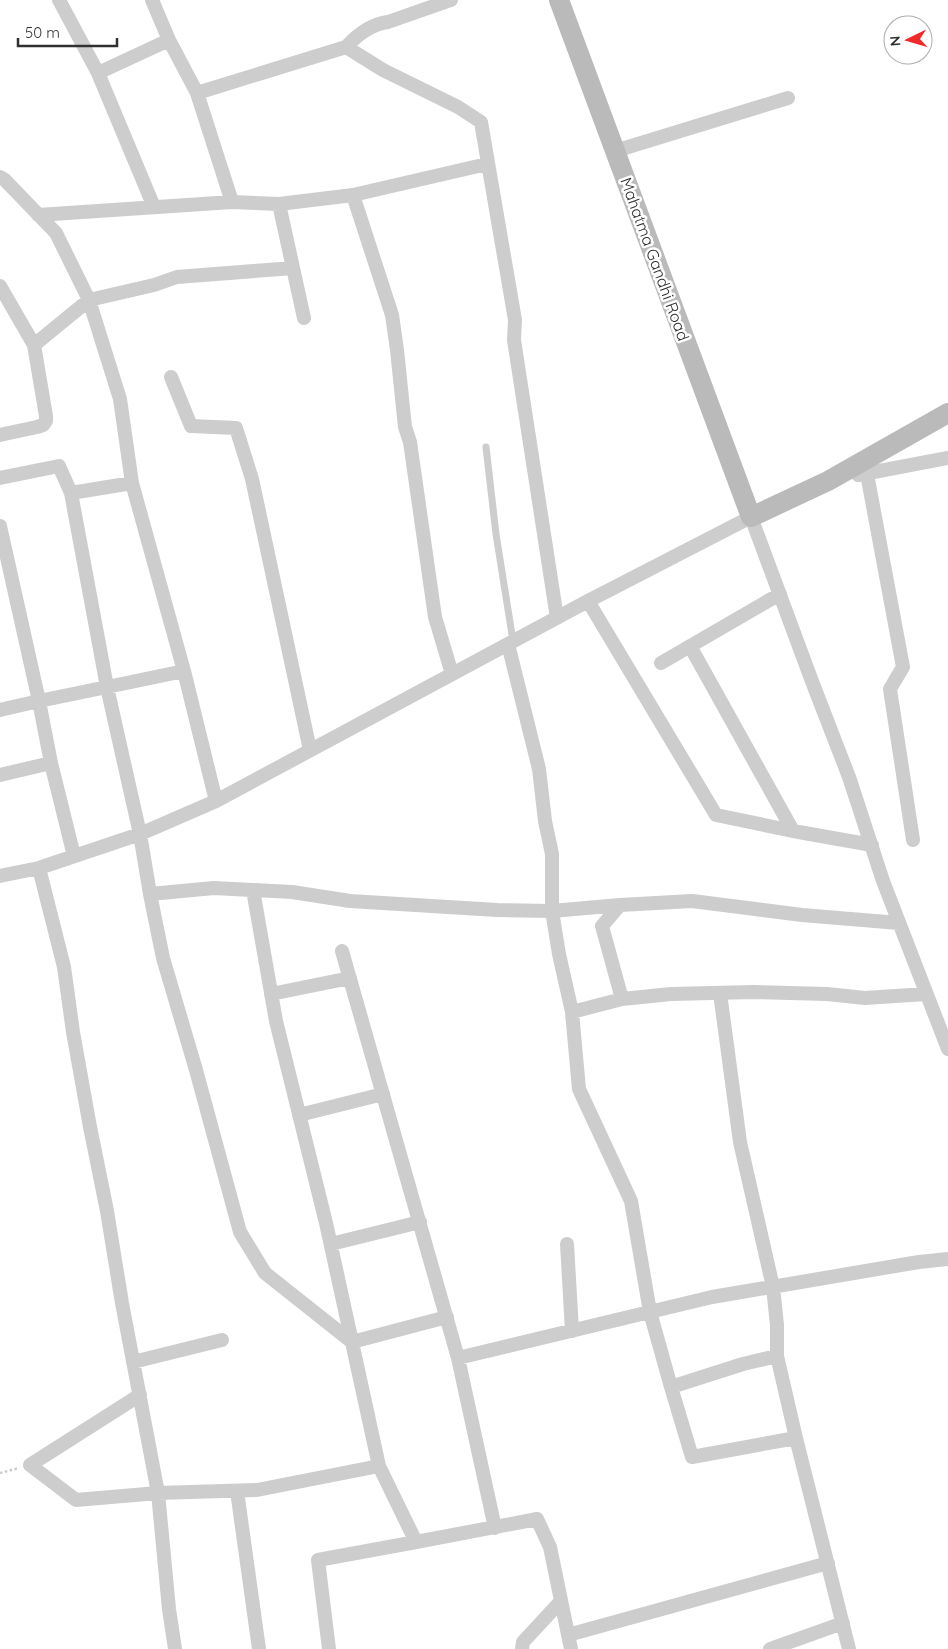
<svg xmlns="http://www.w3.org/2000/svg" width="948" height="1649" font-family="Quicksand,sans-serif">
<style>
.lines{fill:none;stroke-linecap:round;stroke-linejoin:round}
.path{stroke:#cdcdcd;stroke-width:2.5;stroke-dasharray:2.5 2.5;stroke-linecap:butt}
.lane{stroke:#cdcdcd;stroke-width:7}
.street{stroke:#cdcdcd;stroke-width:14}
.secondary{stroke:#bababa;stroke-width:20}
.labels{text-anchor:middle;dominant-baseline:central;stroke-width:5;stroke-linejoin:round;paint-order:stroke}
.street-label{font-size:16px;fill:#303030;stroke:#fff}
</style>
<rect width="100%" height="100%" fill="#fff"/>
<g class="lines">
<path class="path" d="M0 1473 19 1468"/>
<path class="lane" d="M486 447 496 534 513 641"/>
<path class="street" d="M59 0 98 73 154 207
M152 0 169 40 197 93 232 202
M346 47 383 70 458 107 481 122 515 320 514 340 557 618
M98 73 169 40
M197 93 346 47C358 34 371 24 388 22L451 0
M615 151 788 98
M0 177 5 180 56 233 89 300 120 399 132 483
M353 195 392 315 397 350 405 427 410 442 435 617 452 674
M38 215 232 202 279 204
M293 268 304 318
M0 286 34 345 46 416V421L43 425 37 427 0 435
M34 345 89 300 154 285 177 277 293 268 279 204 353 195 487 164
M171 377 191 426 236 428 252 479 310 750
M867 474 903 667 890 689 913 840
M858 475 948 458
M0 478 59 466 71 493 132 483 184 671 216 801
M0 526 39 701 0 710
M588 601 716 815 793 831
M508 644 539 769 545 821 552 854V911L620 905
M690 646 793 831 872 845
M661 663 780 594
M184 671 107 687 140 834 150 894 214 888 292 892 350 901 497 910 552 911 559 954 572 1012 622 999 602 926 620 905 692 901 802 915 899 923
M51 763 74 856
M0 775 51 763 39 701 107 687 71 493
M39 868 64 967 73 1032 90 1127 107 1211 122 1303 158 1493 169 1609 175 1649
M0 876 39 868 140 834 216 801 588 601 751 517 813 684 849 777 883 881 948 1049
M150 894 163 958 196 1070 240 1232 265 1273 352 1342 447 1317
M342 951 458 1358
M720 993 740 1142 773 1287 777 1325V1356
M271 994 350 978
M622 999 671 994 754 992 827 994 865 998 926 994
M572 1012 579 1089 631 1201 650 1312 671 1387 743 1364 777 1356 796 1438 849 1649
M299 1115 383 1094
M331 1244 420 1222
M567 1244 572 1331
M133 1362 222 1340
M671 1387 692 1457 796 1438
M140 1395 30 1465 76 1500 158 1493 257 1490 379 1466 326 1223 276 1021 253 890
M379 1466 416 1542 537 1519 550 1547 571 1649
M237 1491 259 1649
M495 1528 458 1358 712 1297 919 1262 948 1259
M568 1635 828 1563
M329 1649 318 1560 416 1542
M522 1649 523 1642 561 1601
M770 1649 843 1623"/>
<path class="secondary" d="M559 0 751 517 828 481 948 413"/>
</g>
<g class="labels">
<g class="street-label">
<text transform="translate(655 259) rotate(70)">Mahatma Gandhi Road</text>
</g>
</g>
<g transform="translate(908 40) rotate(265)"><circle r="24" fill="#ffffff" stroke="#acacac"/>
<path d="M0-4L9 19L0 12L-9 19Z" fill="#f12928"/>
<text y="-8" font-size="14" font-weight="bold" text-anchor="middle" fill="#303030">N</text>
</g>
<path d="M18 38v8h99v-8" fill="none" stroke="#303030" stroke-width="2.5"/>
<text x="25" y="38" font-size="15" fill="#303030" stroke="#ffffff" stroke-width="4" paint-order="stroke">50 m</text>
</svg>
